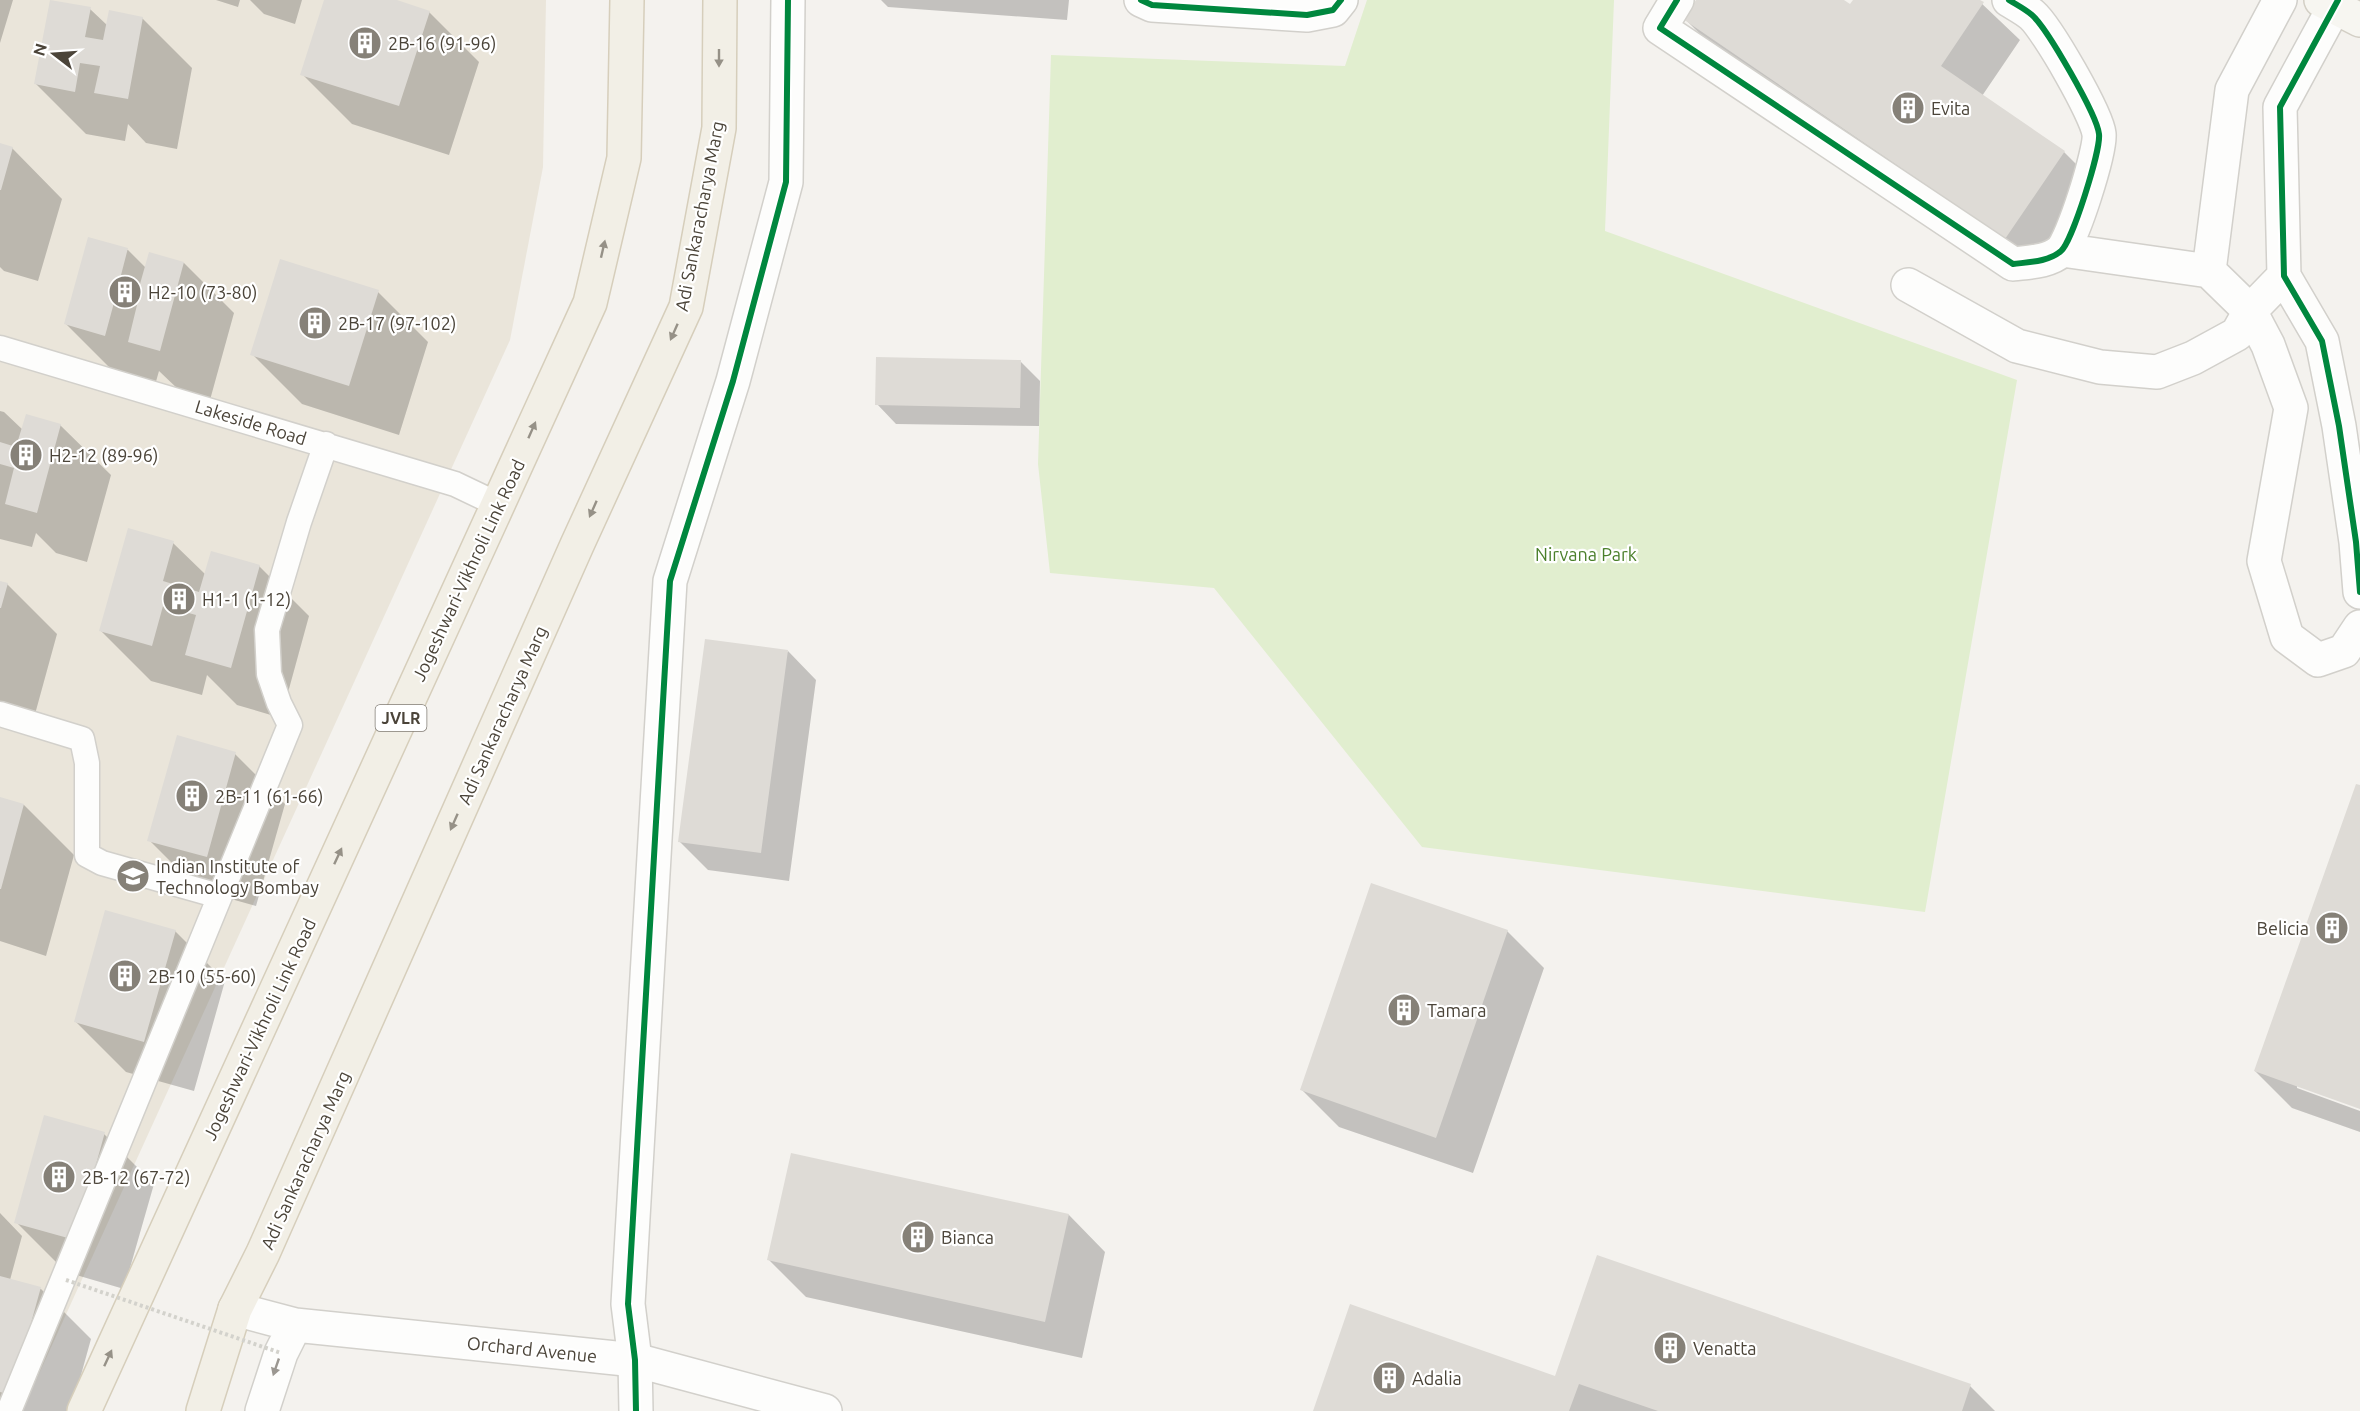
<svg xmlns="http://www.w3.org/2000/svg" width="2360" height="1411" font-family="Ubuntu,sans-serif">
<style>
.education{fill:#eae5da}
.green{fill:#e1eecf}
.shadow{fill:#0003}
.building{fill:#dedbd6}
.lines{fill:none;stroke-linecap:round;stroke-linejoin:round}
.service-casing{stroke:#d2d0cb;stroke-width:27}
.minor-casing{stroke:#d2d0cb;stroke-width:36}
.tertiary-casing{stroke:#d2d0cb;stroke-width:36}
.secondary-casing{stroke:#d3cfc5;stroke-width:36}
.primary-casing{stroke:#d6cebb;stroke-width:36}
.service{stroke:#fdfdfc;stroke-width:24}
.minor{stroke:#fdfdfc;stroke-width:33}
.tertiary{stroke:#fdfdfc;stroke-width:33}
.secondary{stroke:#f7f6f1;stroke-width:33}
.primary{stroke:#f2efe6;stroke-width:33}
.path-bridge{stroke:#d3d2cc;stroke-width:4;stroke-dasharray:3 3;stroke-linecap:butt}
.cycleway-casing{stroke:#fff;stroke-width:10}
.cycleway{stroke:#00873e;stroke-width:6}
.oneway{fill:#969187}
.oneway2{fill:#9b9791}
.labels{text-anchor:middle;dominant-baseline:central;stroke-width:4.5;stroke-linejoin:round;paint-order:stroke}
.shield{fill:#fff;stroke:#817c74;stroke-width:1.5}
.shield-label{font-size:16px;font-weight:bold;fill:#4b4439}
.poi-label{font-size:18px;fill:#4b4439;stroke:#fff;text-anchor:start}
.street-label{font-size:18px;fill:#4b4439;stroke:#fff}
.park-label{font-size:18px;fill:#4a7f2a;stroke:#fff}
</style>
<rect width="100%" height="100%" fill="#f4f2ee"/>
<path class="education" d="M0 0H546L543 167 510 340 22 1411H0Z"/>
<path class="green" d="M1367 0H1614L1605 231 2017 380 1925 912 1422 847 1214 588 1050 573 1038 464 1051 55 1345 66Z"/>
<path class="shadow" d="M0 0H13L0 43Z
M216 0H240L238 7Z
M250 0H302L295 24 264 14Z
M326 0H392L429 12 479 62 449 155 352 124 302 74Z
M881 0H1069L1067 20 888 7Z
M1698 0H1841L1850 6 1855 0H1978L2020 40 1982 96 2064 152 2101 189 2043 275 1722 56 1685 19Z
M90 9 108 26 142 18 192 68 177 149 146 143 128 124 125 141 86 134 36 84Z
M0 145 12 148 62 199 38 281 4 271 0 267Z
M89 239 128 250 146 268 184 263 234 313 210 400 180 391 159 371 155 385 116 374 66 324Z
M378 292 428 342 399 435 302 404 252 354Z
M1021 362 1040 381 1039 426 896 424 877 404Z
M0 411 4 412 23 430 60 425 111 475 87 562 56 553 36 533 32 547 0 539Z
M173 543 206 575 259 566 309 616 281 718 237 705 207 675 202 695 151 681 101 631Z
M0 582 7 584 57 634 29 736 0 727Z
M788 651 816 680 789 881 708 870 679 841Z
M235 754 285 804 256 906 199 890 149 840Z
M2360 786V1107L2297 1085V1088L2360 1111V1132L2292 1108 2255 1071Z
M0 798 24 805 74 855 46 956 0 941Z
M175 931 225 981 194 1091 126 1072 76 1022Z
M1507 931 1544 968 1473 1173 1339 1127 1302 1090Z
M104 1134 154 1184 124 1289 66 1272 16 1222Z
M0 1213 22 1236 10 1280 41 1289 91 1339 71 1411H0Z
M1069 1215 1105 1252 1082 1358 806 1297 769 1260Z
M1562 1380 1970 1386 1995 1411H1316Z"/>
<path class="building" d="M50 0 91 7 85 37 103 40 109 10 143 17 128 99 94 93 100 66 80 63 75 92 34 84Z
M324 0H397L430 11 399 106 300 75Z
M1696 0H1844L1850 4 1853 0H1980L1984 2 1941 66 2065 151 2005 239 1683 19Z
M0 143 13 147 1 190H0Z
M88 237 128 248 120 279 140 284 149 252 184 262 160 351 128 342 137 305 115 299 105 336 64 324Z
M280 259 379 290 349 386 250 355Z
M876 357 1021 360 1020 408 875 405Z
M26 414 61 424 37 513 5 504 14 468 0 464V442L16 447Z
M128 528 174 541 163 581 199 592 211 551 260 565 231 668 185 655 196 615 163 606 152 646 99 631Z
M0 581 8 583 1 608H0Z
M705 639 788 650 761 853 678 842Z
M177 735 236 752 207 857 147 841Z
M2356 784 2360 785V1109L2254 1071Z
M0 797 24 804 1 889H0Z
M1371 883 1508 930 1436 1138 1300 1090Z
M105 910 176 930 144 1042 74 1022Z
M44 1115 105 1132 75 1240 14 1223Z
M791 1153 1069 1214 1045 1322 767 1260Z
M1597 1255 1971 1384 1962 1411H1658L1579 1384 1569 1411H1313L1350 1304 1555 1376Z
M0 1276 41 1287 11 1395 0 1392Z"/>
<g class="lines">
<g class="service-casing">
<path id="service" d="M0 348 455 484 499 505
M0 714 82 739 87 763V855L102 863 219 896
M9 1411 290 725 279 703 269 674 267 630 299 522 326 444"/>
</g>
<g class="minor-casing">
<path id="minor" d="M1141 0 1152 5 1307 15 1333 10 1341 0
M1677 0 1660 28 2013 264C2029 262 2048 262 2061 251 2072 242 2101 150 2099 134 2097 115 2047 28 2032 15 2025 9 2017 5 2009 0
M2338 0 2280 107 2284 276 2322 341 2339 426 2356 542 2360 592
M2062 250 2209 271 2250 311 2284 276
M2209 271 2232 90 2280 0
M1908 285 2017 346 2100 367 2157 372 2193 358 2237 334 2250 311
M2250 311 2268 345 2291 408 2264 561 2287 637 2318 660 2344 651 2360 627
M636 1411 635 1360 628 1304 670 581 733 381 786 182 788 0"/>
</g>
<g class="tertiary-casing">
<path id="tertiary" d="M235 1309 295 1325 635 1360 825 1411
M262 1411 281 1353 295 1325"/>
</g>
<g class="secondary-casing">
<path id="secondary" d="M2321 0 2360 20"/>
</g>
<g class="primary-casing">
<path id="primary" d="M84 1411 590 303 624 158 627 0
M203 1411 235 1309 263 1253 577 545 686 307 719 128 720 0"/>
</g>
<use href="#service" class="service"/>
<use href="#minor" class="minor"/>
<use href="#tertiary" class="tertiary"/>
<use href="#secondary" class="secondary"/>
<use href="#primary" class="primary"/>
<path class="path-bridge" d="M66 1280 281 1353"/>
<g class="cycleway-casing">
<path id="cycleway" d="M1141 0 1152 5 1307 15 1333 10 1341 0
M1677 0 1660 28 2013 264C2029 262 2048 262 2061 251 2072 242 2101 150 2099 134 2097 115 2047 28 2032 15 2025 9 2017 5 2009 0
M2338 0 2280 107 2284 276 2322 341 2339 426 2356 542 2360 592
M636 1411 635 1360 628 1304 670 581 733 381 786 182 788 0"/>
</g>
<use href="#cycleway" class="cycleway"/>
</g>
<defs><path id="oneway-solid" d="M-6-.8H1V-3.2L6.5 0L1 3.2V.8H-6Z" transform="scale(1.5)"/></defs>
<g class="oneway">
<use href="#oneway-solid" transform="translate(719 58) rotate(90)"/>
<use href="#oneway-solid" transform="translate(603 249) rotate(-77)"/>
<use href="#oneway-solid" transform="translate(674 332) rotate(114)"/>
<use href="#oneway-solid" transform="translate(532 430) rotate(-66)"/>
<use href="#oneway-solid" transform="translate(593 509) rotate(114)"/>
<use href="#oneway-solid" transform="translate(454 822) rotate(114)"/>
<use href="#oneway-solid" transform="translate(338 856) rotate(-65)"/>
<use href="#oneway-solid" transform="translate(108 1358) rotate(-65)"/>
</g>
<use class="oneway2" href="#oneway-solid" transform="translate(276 1367) rotate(109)"/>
<defs>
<g id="building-disc" transform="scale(1.725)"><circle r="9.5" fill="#868178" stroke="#fff"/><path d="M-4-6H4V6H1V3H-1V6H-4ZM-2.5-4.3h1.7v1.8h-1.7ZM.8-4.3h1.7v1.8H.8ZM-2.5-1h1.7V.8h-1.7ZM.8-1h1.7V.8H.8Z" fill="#fff"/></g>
<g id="university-disc" transform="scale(1.725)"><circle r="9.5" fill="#868178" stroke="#fff"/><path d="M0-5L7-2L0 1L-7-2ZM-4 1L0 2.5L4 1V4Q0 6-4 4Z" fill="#fff"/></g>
</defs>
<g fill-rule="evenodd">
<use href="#building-disc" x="365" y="43"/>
<use href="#building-disc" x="1908" y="108"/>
<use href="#building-disc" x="125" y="292"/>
<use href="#building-disc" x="315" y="323"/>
<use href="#building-disc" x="26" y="455"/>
<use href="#building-disc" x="179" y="599"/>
<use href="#building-disc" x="192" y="796"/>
<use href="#university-disc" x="133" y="876"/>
<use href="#building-disc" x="2332" y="928"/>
<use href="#building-disc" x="125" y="976"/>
<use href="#building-disc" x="1404" y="1010"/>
<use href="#building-disc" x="59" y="1177"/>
<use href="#building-disc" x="918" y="1237"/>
<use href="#building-disc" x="1670" y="1348"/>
<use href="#building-disc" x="1389" y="1378"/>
</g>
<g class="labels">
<rect class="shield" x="375.5" y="705" width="51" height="26" rx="4.5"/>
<g class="shield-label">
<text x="401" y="718">JVLR</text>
</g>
<g class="poi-label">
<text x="388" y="43">2B-16 (91-96)</text>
<text x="1931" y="108">Evita</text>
<text x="148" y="292">H2-10 (73-80)</text>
<text x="338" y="323">2B-17 (97-102)</text>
<text x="49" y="455">H2-12 (89-96)</text>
<text x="202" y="599">H1-1 (1-12)</text>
<text x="215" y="796">2B-11 (61-66)</text>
<text x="156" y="866">Indian Institute of<tspan x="156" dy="21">Technology Bombay</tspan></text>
<text x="2309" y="928" text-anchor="end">Belicia</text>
<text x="148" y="976">2B-10 (55-60)</text>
<text x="1427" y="1010">Tamara</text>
<text x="82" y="1177">2B-12 (67-72)</text>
<text x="941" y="1237">Bianca</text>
<text x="1693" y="1348">Venatta</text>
<text x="1412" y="1378">Adalia</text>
</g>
<g class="street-label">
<text transform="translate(699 216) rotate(-79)">Adi Sankaracharya Marg</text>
<text transform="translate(251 422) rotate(17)">Lakeside Road</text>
<text transform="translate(468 570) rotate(-65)">Jogeshwari-Vikhroli Link Road</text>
<text transform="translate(502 715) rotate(-66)">Adi Sankaracharya Marg</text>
<text transform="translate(259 1029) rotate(-65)">Jogeshwari-Vikhroli Link Road</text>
<text transform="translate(305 1160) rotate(-66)">Adi Sankaracharya Marg</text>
<text transform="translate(532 1349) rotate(6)">Orchard Avenue</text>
</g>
<g class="park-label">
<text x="1586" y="554">Nirvana Park</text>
</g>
</g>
<g transform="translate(54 54) rotate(287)" stroke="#ffffff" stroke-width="4.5" paint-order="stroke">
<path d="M0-4.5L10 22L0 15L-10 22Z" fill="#4b4439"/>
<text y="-9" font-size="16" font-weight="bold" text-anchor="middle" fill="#4b4439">N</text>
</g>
</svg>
